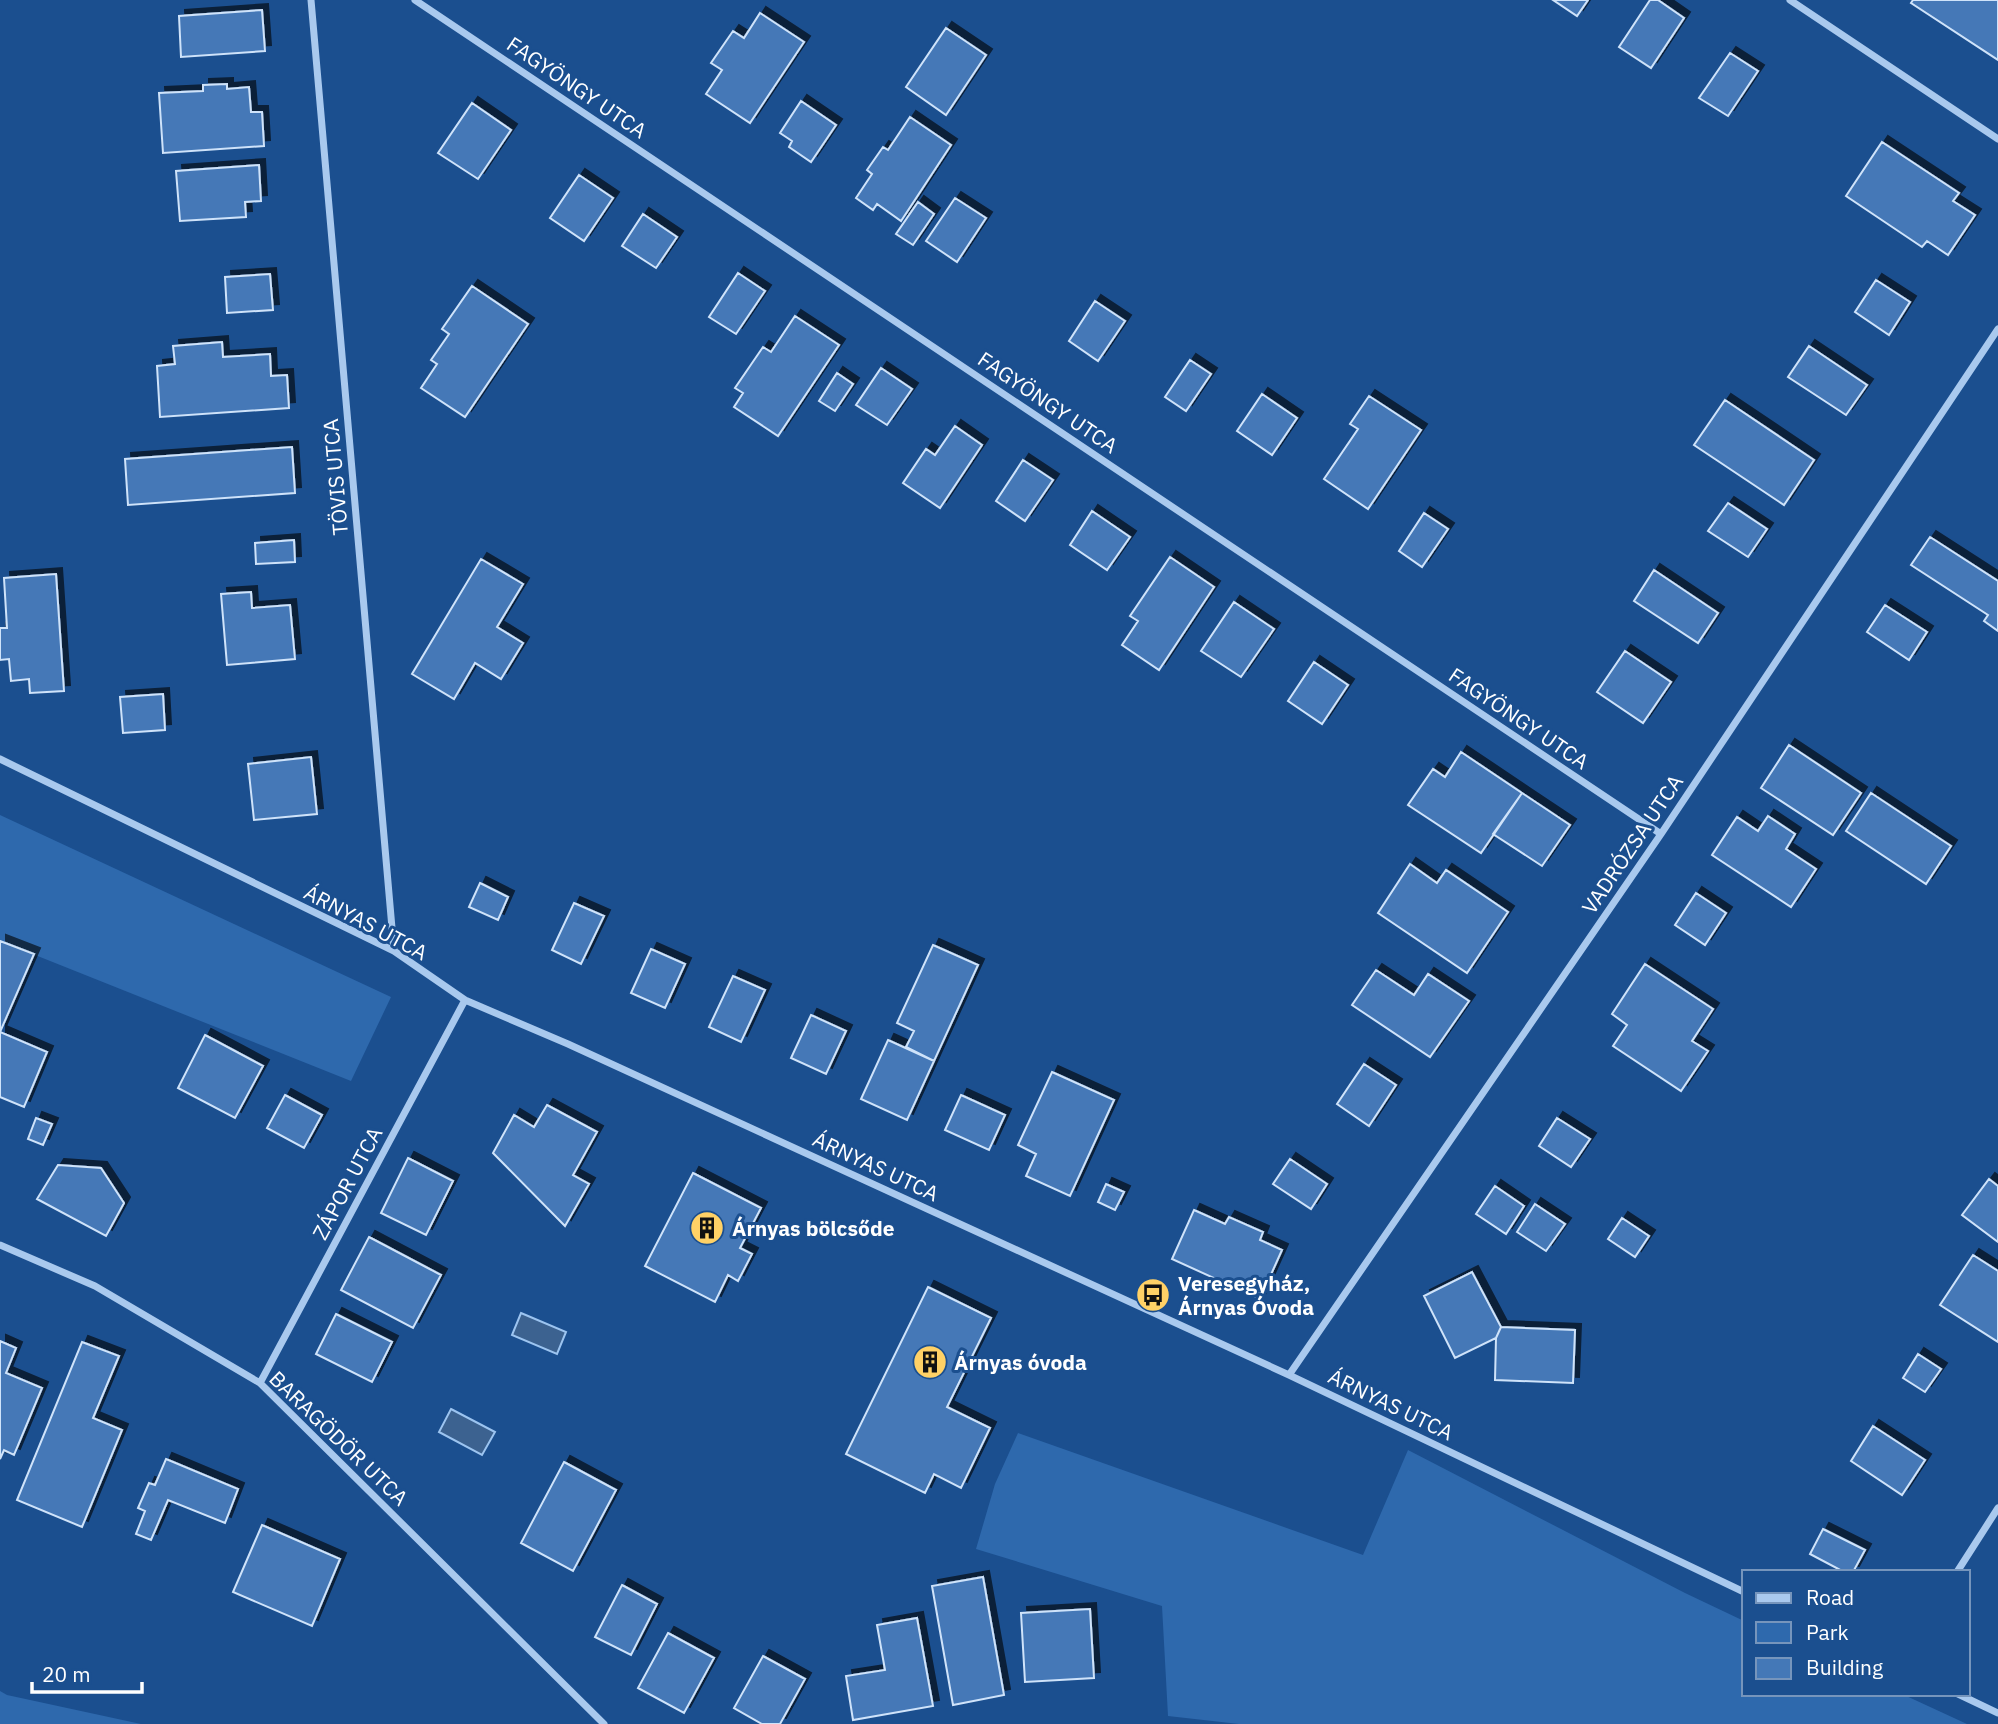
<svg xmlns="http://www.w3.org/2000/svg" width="1998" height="1724" font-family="'IBM Plex Sans',sans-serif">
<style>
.green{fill:#2e69ad}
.water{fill:#3c6290;stroke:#9cc4f0;stroke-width:2}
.building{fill:#4478b7;stroke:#cfe3fa;stroke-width:2;filter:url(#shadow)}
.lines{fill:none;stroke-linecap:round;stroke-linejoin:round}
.street{stroke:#a9c9ee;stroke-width:7}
.labels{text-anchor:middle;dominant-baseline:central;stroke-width:6;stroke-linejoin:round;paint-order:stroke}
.street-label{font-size:21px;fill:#fff;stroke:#1b4f8f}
.poi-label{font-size:21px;font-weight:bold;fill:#fff;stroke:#1b4f8f;text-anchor:start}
</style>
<defs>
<filter id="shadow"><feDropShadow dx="6" dy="-6" stdDeviation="0" flood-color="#0009"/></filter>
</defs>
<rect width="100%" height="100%" fill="#1b4f8f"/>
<path class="green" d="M0 815 391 997 351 1081 0 941Z
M1018 1433 1363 1555 1408 1450 1685 1593 1744 1621V1694H1902L1967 1724H1239L1168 1716 1162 1606 976 1549 995 1484Z
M0 1691 7 1695 141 1724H0Z"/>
<path class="water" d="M521 1313 566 1332 557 1354 512 1335Z
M451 1409 495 1432 482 1455 439 1432Z"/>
<path class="building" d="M1553 0H1588L1577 16Z
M1650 0H1658L1684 18 1651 68 1619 47Z
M1913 0H1998V60L1911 3Z
M262 10 265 51 181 57 179 16Z
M760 13 804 42 750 123 706 94 722 70 711 63 733 31 744 38Z
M946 28 986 55 946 115 906 87Z
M1730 53 1758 71 1728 116 1699 98Z
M227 84V89L249 87 251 112H262L264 146 163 153 159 93 203 91V85Z
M801 101 836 125 811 162 789 147 792 141 780 133Z
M472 103 511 130 478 179 438 153Z
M910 117 951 145 901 221 877 204 873 210 856 198 872 174 867 170 883 147 888 150Z
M1882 142 1959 193 1953 201 1975 215 1948 255 1927 241 1922 247 1846 196Z
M259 165 261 201 245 202 246 217 180 221 176 171Z
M579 175 613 198 584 241 550 218Z
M955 198 986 218 957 262 926 241Z
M918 202 934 214 913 245 896 234Z
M643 214 677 237 656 268 622 246Z
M738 273 765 291 736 334 709 317Z
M270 274 273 310 227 313 225 277Z
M1876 280 1910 302 1889 335 1855 312Z
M472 286 528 324 465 417 421 388 437 364 431 360 449 334 442 329Z
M1095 301 1125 321 1098 361 1069 341Z
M795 316 839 345 778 436 734 407 743 393 735 388 763 347 771 352Z
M222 342 223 357 270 354 271 376 287 375 289 408 160 417 157 366 175 364 173 346Z
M1809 346 1867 385 1846 415 1788 377Z
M1190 360 1211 374 1186 411 1165 397Z
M881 368 912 389 887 425 856 405Z
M837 373 853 384 835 411 819 401Z
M1262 394 1297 418 1272 455 1237 431Z
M1369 396 1421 430 1368 509 1324 479 1358 429 1350 424Z
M1725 400 1814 460 1784 505 1694 445Z
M955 426 982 445 940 508 903 483 926 449 935 455Z
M292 447 295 493 128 505 125 459Z
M1023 460 1053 480 1025 521 996 501Z
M1728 503 1767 529 1748 557 1708 531Z
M1092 511 1130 537 1107 570 1070 545Z
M1424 513 1448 529 1422 567 1399 551Z
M1930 537 1998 581V631L1984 621 1988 615 1911 565Z
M294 540 295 562 256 564 255 543Z
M1170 557 1214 587 1159 670 1122 645 1138 621 1130 616Z
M481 559 523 584 497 627 523 643 501 679 475 663 454 699 412 674Z
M1654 570 1718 613 1698 643 1634 601Z
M56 574 64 691 30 693 29 679 11 681 9 659 0 660V628H7L4 578Z
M251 592 252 608 290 605 295 659 227 665 221 594Z
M1234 602 1274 629 1241 677 1201 651Z
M1885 605 1927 632 1909 660 1867 632Z
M1625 651 1671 682 1643 723 1597 692Z
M1314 662 1348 685 1322 724 1288 701Z
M163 694 165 730 123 733 120 697Z
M1789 745 1861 793 1833 835 1761 788Z
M1461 752 1522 793 1481 853 1408 805 1433 769 1445 777Z
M311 757 317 814 254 820 248 764Z
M1522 793 1570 825 1542 866 1493 834Z
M1871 793 1951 846 1926 884 1846 831Z
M1768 816 1795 834 1786 849 1816 869 1791 907 1712 855 1737 817 1758 831Z
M1410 864 1437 883 1446 870 1508 912 1467 973 1378 913Z
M480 883 508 897 498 920 469 907Z
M1696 893 1726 913 1705 945 1675 925Z
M574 903 604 916 581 964 552 950Z
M0 941 34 954 0 1032 47 1052 24 1107 0 1097Z
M933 945 978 965 934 1061 906 1047 914 1031 897 1023Z
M651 949 685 964 665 1008 631 993Z
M1645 964 1713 1009 1692 1041 1708 1051 1681 1091 1613 1046 1627 1025 1612 1014Z
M1376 970 1414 995 1428 974 1469 1001 1430 1057 1352 1005Z
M733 976 765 990 741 1042 709 1027Z
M811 1015 846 1031 826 1074 791 1058Z
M205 1035 263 1066 235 1118 178 1088Z
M888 1040 934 1061 907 1120 861 1099Z
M1364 1064 1396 1085 1369 1126 1337 1104Z
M1052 1072 1114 1100 1070 1196 1026 1176 1036 1154 1018 1145Z
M285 1095 322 1115 304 1148 267 1128Z
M961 1095 1005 1115 989 1150 945 1130Z
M547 1105 597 1132 573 1175 589 1184 565 1226 493 1153 514 1115 534 1127Z
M36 1118 52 1124 43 1145 28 1139Z
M1557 1118 1590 1139 1571 1167 1539 1146Z
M408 1158 453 1181 426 1235 381 1213Z
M1290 1159 1327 1184 1311 1209 1273 1184Z
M58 1165 101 1168 124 1203 106 1236 37 1199Z
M693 1173 761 1208 740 1248 752 1254 738 1281 728 1275 715 1302 645 1266Z
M1989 1179 1998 1186V1242L1962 1215Z
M1106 1184 1124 1192 1115 1210 1098 1202Z
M1495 1186 1524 1206 1506 1234 1476 1214Z
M1535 1204 1565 1224 1546 1251 1517 1232Z
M1194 1210 1225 1224 1229 1217 1263 1232 1260 1240 1282 1250 1260 1299 1172 1259Z
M1622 1218 1649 1236 1635 1257 1608 1239Z
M369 1237 441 1275 413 1328 341 1290Z
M1973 1255 1998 1271V1342L1940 1305Z
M1472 1272 1501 1327 1496 1338 1455 1358 1424 1296Z
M928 1287 991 1318 947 1407 990 1428 961 1488 934 1474 925 1493 846 1454Z
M336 1314 392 1342 372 1382 316 1354Z
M1501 1327 1575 1330 1573 1383 1495 1380 1496 1338Z
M0 1341 16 1348 6 1373 42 1388 14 1455 4 1450 0 1459Z
M82 1342 119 1356 93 1418 122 1430 82 1527 17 1500Z
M1918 1354 1941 1369 1925 1392 1903 1378Z
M1873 1426 1925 1460 1902 1495 1851 1461Z
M166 1459 238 1489 225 1523 168 1500 151 1540 136 1534 145 1511 138 1508 149 1483 155 1485Z
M564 1462 616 1490 573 1571 521 1543Z
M262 1525 340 1559 312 1626 233 1592Z
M1823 1529 1865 1550 1853 1572H1844L1810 1554Z
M983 1577 1004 1695 953 1705 932 1586Z
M622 1585 657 1604 631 1655 595 1637Z
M1090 1609 1094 1678 1025 1682 1021 1613Z
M917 1618 933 1706 853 1720 846 1676 885 1670 877 1625Z
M668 1633 714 1658 684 1713 638 1688Z
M763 1656 805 1679 780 1724H762L734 1708Z"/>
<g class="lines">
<path class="street" d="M311 0 394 951
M415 0 1661 834
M1790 0 1998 139
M0 759 394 951 465 1000 568 1044 1289 1375 1744 1592
M0 1245 95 1286 260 1383 604 1724
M1289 1375 1661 834 1998 329
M260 1383 465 1000
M1957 1572 1998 1508
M1958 1694 1998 1713"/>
</g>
<defs>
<g id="building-disc" transform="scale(1.75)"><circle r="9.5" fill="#ffd166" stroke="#1b4f8f"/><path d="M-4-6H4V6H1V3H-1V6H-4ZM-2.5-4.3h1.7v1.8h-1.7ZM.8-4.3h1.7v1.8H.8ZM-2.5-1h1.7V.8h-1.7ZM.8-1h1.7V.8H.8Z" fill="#111"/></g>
<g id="bus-disc" transform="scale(1.75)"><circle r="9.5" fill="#ffd166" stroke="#1b4f8f"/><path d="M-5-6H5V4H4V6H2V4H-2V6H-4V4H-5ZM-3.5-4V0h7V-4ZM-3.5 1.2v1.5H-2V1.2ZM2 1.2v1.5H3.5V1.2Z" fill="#111"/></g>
</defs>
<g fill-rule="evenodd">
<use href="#building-disc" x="707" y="1228"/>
<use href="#bus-disc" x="1153" y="1295"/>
<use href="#building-disc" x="930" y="1362"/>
</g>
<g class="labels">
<g class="street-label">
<text transform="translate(577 87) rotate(34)">FAGYÖNGY UTCA</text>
<text transform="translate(1048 402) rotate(34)">FAGYÖNGY UTCA</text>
<text transform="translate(335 477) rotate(-95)">TÖVIS UTCA</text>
<text transform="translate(1519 718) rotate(34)">FAGYÖNGY UTCA</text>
<text transform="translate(1632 844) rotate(-56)">VADRÓZSA UTCA</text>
<text transform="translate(366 922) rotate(28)">ÁRNYAS UTCA</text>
<text transform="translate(876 1166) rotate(25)">ÁRNYAS UTCA</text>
<text transform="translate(347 1183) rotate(-62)">ZÁPOR UTCA</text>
<text transform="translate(1391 1404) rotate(26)">ÁRNYAS UTCA</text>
<text transform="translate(339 1438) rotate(44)">BARAGÖDÖR UTCA</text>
</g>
<g class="poi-label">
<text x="732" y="1228">Árnyas bölcsőde</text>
<text x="1178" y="1283">Veresegyház,<tspan x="1178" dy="24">Árnyas Óvoda</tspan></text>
<text x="954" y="1362">Árnyas óvoda</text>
</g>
</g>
<rect x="1742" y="1570" width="228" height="126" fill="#1b4f8f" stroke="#7695bc" stroke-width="2"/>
<rect x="1756" y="1593" width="35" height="10" fill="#a9c9ee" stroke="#7695bc" stroke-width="2"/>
<text x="1806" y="1605" font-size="21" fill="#ffffff">Road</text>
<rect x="1756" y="1622" width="35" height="21" fill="#2e69ad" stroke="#7695bc" stroke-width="2"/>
<text x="1806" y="1640" font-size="21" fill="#ffffff">Park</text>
<rect x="1756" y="1658" width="35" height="21" fill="#4478b7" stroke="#7695bc" stroke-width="2"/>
<text x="1806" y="1675" font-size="21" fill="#ffffff">Building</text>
<path d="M32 1682v10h110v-10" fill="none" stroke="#ffffff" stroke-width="3.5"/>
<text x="42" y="1682" font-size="21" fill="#ffffff" stroke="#1b4f8f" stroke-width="5" paint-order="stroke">20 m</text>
</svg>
